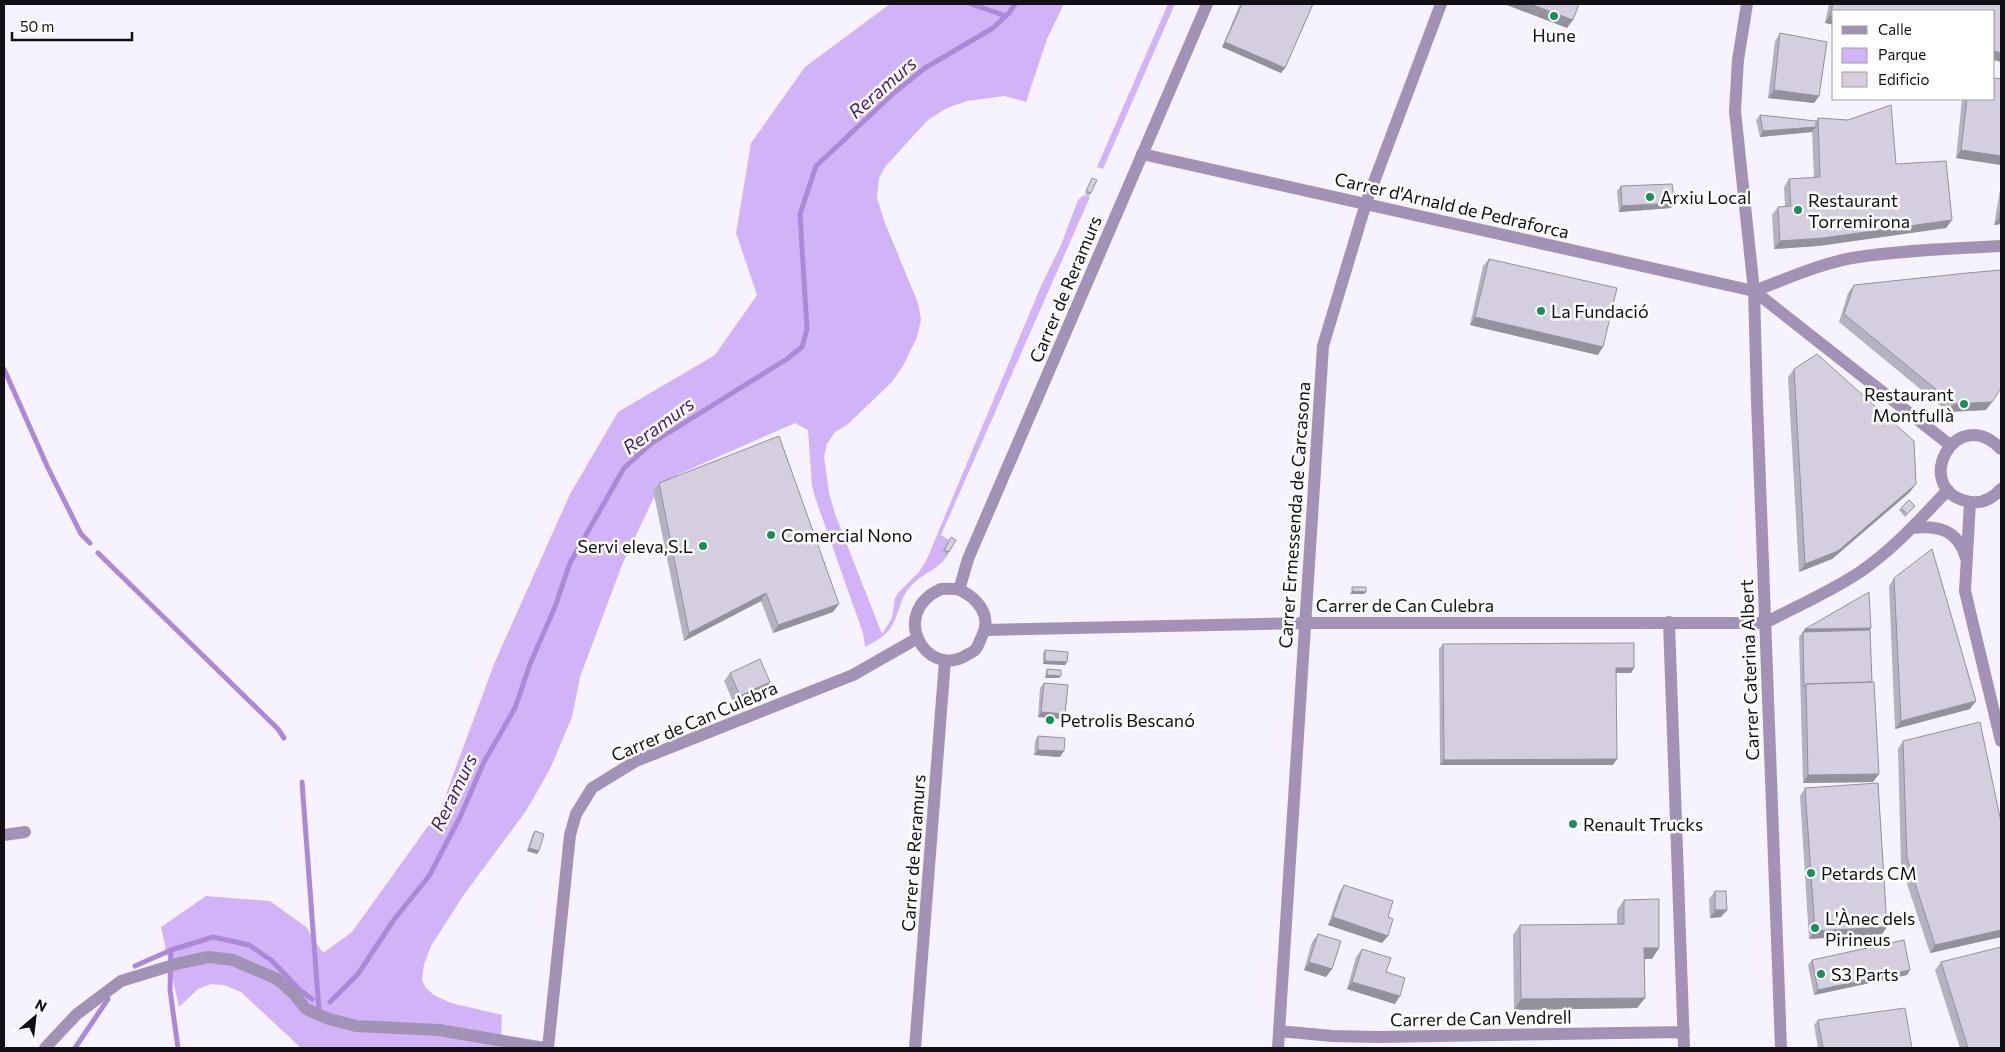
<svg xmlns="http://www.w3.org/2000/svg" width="2005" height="1052" font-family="Commissioner,sans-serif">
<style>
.green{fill:#d0b4f7}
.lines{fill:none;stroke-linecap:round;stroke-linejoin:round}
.stream{stroke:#ac89d8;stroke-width:5}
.minor{stroke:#a293b6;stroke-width:12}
.wall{fill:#b6b1c0}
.shaded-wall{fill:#94909c}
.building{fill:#d4cedf;stroke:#94909c}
.poi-dot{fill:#149452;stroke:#fff;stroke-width:2}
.labels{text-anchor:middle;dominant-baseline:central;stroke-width:5;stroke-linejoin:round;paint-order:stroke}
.poi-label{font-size:18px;fill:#120f15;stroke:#fff;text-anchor:start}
.street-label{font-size:18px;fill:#120f15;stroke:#fff}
.water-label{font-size:19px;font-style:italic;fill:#4a1976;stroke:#fff}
</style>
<rect width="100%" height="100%" fill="#f7f3fe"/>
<path class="green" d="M890 4H1064L1047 39 1026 102 1004 96 967 101 947 108 928 120 914 135 885 167 879 178 877 198 885 223 918 303 921 320 917 337 903 366 892 382 847 425 835 432 827 444 824 456 829 493 835 514 882 634 892 618 895 598 899 592 919 572 927 559 1041 286 1061 245 1078 200 1084 195 1090 197 941 535 949 540 943 552 948 555C937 571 922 573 910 587 899 599 899 616 890 629 884 637 874 642 865 647L863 633 816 500 812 486 808 430 795 423 679 474 656 493 622 565 580 677 572 717 550 769 526 811 463 896 431 946 424 964 422 980 426 988 434 995 451 1003 502 1015 501 1048H301L241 992 224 985 211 984 198 989 179 1007 161 927 206 896 270 901 306 927 323 953 352 932 441 808 494 664 570 494 618 412 715 355 757 295 736 233 751 143 805 67Z
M1168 4H1175L1103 169 1097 167Z"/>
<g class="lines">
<path class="stream" d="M971 4 1006 16
M4 369 48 468 81 534 90 543
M98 553 278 729 284 738
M302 782 319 1011
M171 950 170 990 178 1048
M135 966 171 950 213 937 249 945 271 960 300 990 312 999
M330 1002 358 974 393 921 429 876 460 817 484 762 515 708 530 664 555 607 570 563 624 468 652 443 787 359 802 347 807 329 800 214 816 166 895 92 925 68 993 28 1009 13 1015 4
M75 1048 108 999"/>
<path class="minor" d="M1747 4 1738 60 1735 111 1754 291 1757 401 1781 1048
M1142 154 1754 291 1950 445
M1754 291C1786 279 1819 264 1852 258 1901 250 1952 249 2001 246
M2001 449C1955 402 1912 488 1966 501 1980 505 1992 499 2001 489
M1970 502 1965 591 2001 741
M1912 528C1939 525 1958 530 1966 558
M941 589C947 589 955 588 960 590 979 599 992 617 982 636 980 640 978 647 975 650 973 652 968 654 965 656 926 678 888 613 941 589Z
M959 590 968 559 1207 4
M1669 622 1684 1048
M985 630 1304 623H1765C1797 606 1830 592 1860 572 1894 549 1920 519 1948 490
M4 835 25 832
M1279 1031 1332 1036 1379 1037 1684 1032
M45 1048 77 1014 121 981 180 963 209 957 233 960 277 979 293 993 306 1009 329 1019 356 1026 439 1030 544 1048
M548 1048 570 835 576 814 592 788 636 761 853 675 916 639
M915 1048 945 660
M1278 1048 1323 346 1366 203 1441 4"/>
</g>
<path class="wall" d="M1240 4H1313L1285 68 1281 73 1222 47Z
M1829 4H2001V62L1994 60V11L1825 23Z
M1780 33 1819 96 1814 103 1768 98 1775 41Z
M2001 79V165L1956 158 1962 99H1994Z
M1760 115 1816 121 1818 118 1896 164 1952 220 1946 228 1818 246 1774 249 1772 215 1778 207 1785 206 1784 187 1789 179 1814 178 1812 132 1760 137 1756 120Z
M1092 178 1091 193 1089 196 1085 194Z
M2001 184V224L1994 225Z
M1621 186 1671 208 1619 212 1617 191Z
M1489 259 1598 355 1470 325 1483 266Z
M1854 285 1986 410 1948 412 1839 322 1848 293Z
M1794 369 1910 492 1832 559 1799 572 1788 377Z
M659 483 833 612 773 633 761 601 684 641 653 490Z
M1915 506 1905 517 1899 510 1901 508Z
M951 537 949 552 948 555 942 552Z
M1894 578 1970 709 1895 729 1889 586Z
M1871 628 1870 630 1872 682 1873 782 1803 783 1799 637 1805 629Z
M1443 644 1634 668 1631 673H1616L1613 765H1440L1439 649Z
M1045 650 1067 662 1065 665 1043 664V653Z
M1047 669 1059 678H1045L1046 671Z
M730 673 765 690 734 704 724 681Z
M1044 683 1065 714 1062 719 1038 717 1040 688Z
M1038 736 1060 757 1034 755 1035 741Z
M1903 741 2001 822V937L1930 953 1901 866 1898 749Z
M1805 788 1887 927 1882 934 1809 939 1800 796Z
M535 831 539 851 537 854 527 851 533 833Z
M1344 885 1388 917 1382 943 1328 925 1339 893Z
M1715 891 1727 910 1721 917 1710 918 1709 899Z
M1624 900 1652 959H1644L1645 998 1637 1008 1514 1010 1513 935 1520 925 1617 924V910Z
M1318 934 1326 977 1304 970 1312 942Z
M1362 949 1386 972 1395 1004 1347 989 1356 957Z
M1812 960 1907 975 1814 995 1808 965Z
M1941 962 2001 1048H1960L1935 970Z
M1818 1020 1912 1048H1818L1814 1025Z"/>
<path class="shaded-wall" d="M1504 4H1530L1573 20 1567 28Z
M1830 15 1834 16V25L1825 23Z
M1225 42 1285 68 1281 73 1222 47Z
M1994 51 2001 53V62L1994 60Z
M1774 90 1819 96 1814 103 1768 98Z
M1816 127 1812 132 1760 137 1763 131Z
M1961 150 2001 156V165L1956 158Z
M1675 203 1671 208 1619 212 1622 206Z
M1999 217H2001V224L1994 225Z
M1952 220 1946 228 1818 246 1774 249 1780 241Z
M1475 317 1603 347 1598 355 1470 325Z
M1992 402 1986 410 1948 412 1954 404Z
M1916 484 1910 492 1832 559 1799 572 1805 564Z
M1352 591 1366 592 1364 594H1350Z
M766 593 761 601 684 641 689 633Z
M839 604 833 612 773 633 778 625Z
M1871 628 1866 636 1803 632 1805 629Z
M1045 661 1067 662 1065 665 1043 664Z
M1616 668H1634L1631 673H1612Z
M1047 675 1061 676 1059 678H1045Z
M770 682 765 690 734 704 740 696Z
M1976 701 1970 709 1895 729 1901 721Z
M1041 712 1065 714 1062 719 1038 717Z
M1038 750 1064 751 1060 757 1034 755Z
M1617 759 1613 765H1440L1444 760Z
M1879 774 1873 782 1803 783 1808 775Z
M529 848 539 851 537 854 527 851Z
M1715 910H1727L1721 917 1710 918Z
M1333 917 1388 936 1382 943 1328 925Z
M1887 927 1882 934 1809 939 1815 931Z
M2001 930V937L1930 953 1935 945Z
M1644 948H1659L1652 959H1637Z
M1309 962 1332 969 1326 977 1304 970Z
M1910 970 1907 975 1814 995 1818 990Z
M1352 982 1400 996 1395 1004 1347 989Z
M1645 998 1637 1008 1514 1010 1521 999Z"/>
<path class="building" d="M1242 4H1313L1285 68 1225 42Z
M1530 4H1579L1573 20Z
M1833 4H2001V53L1994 51V11H1834V16L1830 15Z
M1780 33 1827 42 1819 96 1774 90Z
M1994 78 2001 79V156L1961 150 1967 99H1994Z
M1891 105 1896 164 1946 161 1952 220 1823 238 1780 241 1778 207 1791 206 1789 179 1820 177 1818 118 1848 120Z
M1760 115 1816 121V127L1763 131Z
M1092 178 1097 180 1091 193 1086 191Z
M1672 184 1675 203 1622 206 1621 186Z
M2001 206V217H1999Z
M1489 259 1617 288 1603 347 1475 317Z
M2001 270V388L1992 402 1954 404 1844 314 1854 285 1967 273Z
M1817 354 1914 441 1916 484 1838 551 1805 564 1794 369Z
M779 436 839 604 778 625 766 593 689 633 659 483Z
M1909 500 1915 506 1907 514 1901 508Z
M951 537 956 540 949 552 944 550Z
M1932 549 1976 701 1901 721 1894 578Z
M1352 587H1366V592L1352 591Z
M1869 592 1871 628 1805 629Z
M1870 630 1872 682 1806 684 1804 687 1803 632Z
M1634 643V668H1616L1617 759 1444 760 1443 644Z
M1045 650 1068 652 1067 662 1045 661Z
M760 659 770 682 740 696 730 673Z
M1047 669 1061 670V676L1047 675Z
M1874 682 1879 774 1808 775 1806 684Z
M1044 683 1068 685 1065 714 1041 712Z
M1980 722 2001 822V930L1935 945 1907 858 1903 741Z
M1038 736 1065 738 1064 751 1038 750Z
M1878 783 1887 927 1815 931 1805 788Z
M535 831 544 834 539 851 529 848Z
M1344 885 1393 901 1388 917 1393 919 1388 936 1333 917Z
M1715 891H1726L1727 910H1715Z
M1659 899V948H1644L1645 998 1521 999 1520 925 1624 924V900Z
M1318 934 1341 941 1332 969 1309 962Z
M1904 940 1910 970 1818 990 1812 960Z
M2001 947V1048H1968L1941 962Z
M1362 949 1391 958 1386 972 1405 978 1400 996 1352 982Z
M1905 1008 1912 1048H1823L1818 1020Z"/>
<g class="poi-dot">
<circle cx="1554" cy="16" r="5"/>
<circle cx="1650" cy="197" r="5"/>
<circle cx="1798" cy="210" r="5"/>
<circle cx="1541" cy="311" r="5"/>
<circle cx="1964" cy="404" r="5"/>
<circle cx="771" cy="535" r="5"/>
<circle cx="703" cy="546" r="5"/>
<circle cx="1050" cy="720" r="5"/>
<circle cx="1573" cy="824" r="5"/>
<circle cx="1811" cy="873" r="5"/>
<circle cx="1815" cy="928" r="5"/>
<circle cx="1821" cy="974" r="5"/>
</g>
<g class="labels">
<g class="poi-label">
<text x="1554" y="35" text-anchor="middle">Hune</text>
<text x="1660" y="197">Arxiu Local</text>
<text x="1808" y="200">Restaurant<tspan x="1808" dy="21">Torremirona</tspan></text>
<text x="1551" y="311">La Fundació</text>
<text x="1954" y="394" text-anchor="end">Restaurant<tspan x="1954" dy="21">Montfullà</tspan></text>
<text x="781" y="535">Comercial Nono</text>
<text x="693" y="546" text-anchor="end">Servi eleva,S.L</text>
<text x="1060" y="720">Petrolis Bescanó</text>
<text x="1583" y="824">Renault Trucks</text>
<text x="1821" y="873">Petards CM</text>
<text x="1825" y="918">L'Ànec dels<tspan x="1825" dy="21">Pirineus</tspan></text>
<text x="1831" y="974">S3 Parts</text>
</g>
<g class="street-label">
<text transform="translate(1452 205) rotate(13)">Carrer d'Arnald de Pedraforca</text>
<text transform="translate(1065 289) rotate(-67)">Carrer de Reramurs</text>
<text transform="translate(1294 515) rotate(-86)">Carrer Ermessenda de Carcasona</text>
<text x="1405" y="605">Carrer de Can Culebra</text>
<text transform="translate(1749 670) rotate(-92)">Carrer Caterina Albert</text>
<text transform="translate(694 721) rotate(-23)">Carrer de Can Culebra</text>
<text transform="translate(913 853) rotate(-86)">Carrer de Reramurs</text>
<text transform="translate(1481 1018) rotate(-1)">Carrer de Can Vendrell</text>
</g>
<g class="water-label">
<text transform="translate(882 87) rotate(-41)">Reramurs</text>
<text transform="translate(658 425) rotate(-36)">Reramurs</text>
<text transform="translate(453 792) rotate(-64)">Reramurs</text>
</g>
</g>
<rect width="2005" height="1052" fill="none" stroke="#120f15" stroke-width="10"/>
<rect x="1832" y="10" width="162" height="90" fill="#ffffff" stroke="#a09fa1"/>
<rect x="1842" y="26" width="25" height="8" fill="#a293b6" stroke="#a09fa1"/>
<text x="1878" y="35" font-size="15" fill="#120f15">Calle</text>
<rect x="1842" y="48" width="25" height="15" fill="#d0b4f7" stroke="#a09fa1"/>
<text x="1878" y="60" font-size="15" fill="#120f15">Parque</text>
<rect x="1842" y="72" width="25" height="15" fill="#d4cedf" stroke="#a09fa1"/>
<text x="1878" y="85" font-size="15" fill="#120f15">Edificio</text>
<g transform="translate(35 1017) rotate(28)" stroke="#ffffff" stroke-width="4" paint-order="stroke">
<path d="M0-4L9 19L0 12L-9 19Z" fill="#120f15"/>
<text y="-8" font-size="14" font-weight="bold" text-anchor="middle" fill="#120f15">N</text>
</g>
<path d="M12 32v8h120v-8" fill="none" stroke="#120f15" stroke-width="2.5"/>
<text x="20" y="32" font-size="15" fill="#120f15" stroke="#ffffff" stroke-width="4" paint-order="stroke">50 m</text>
</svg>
